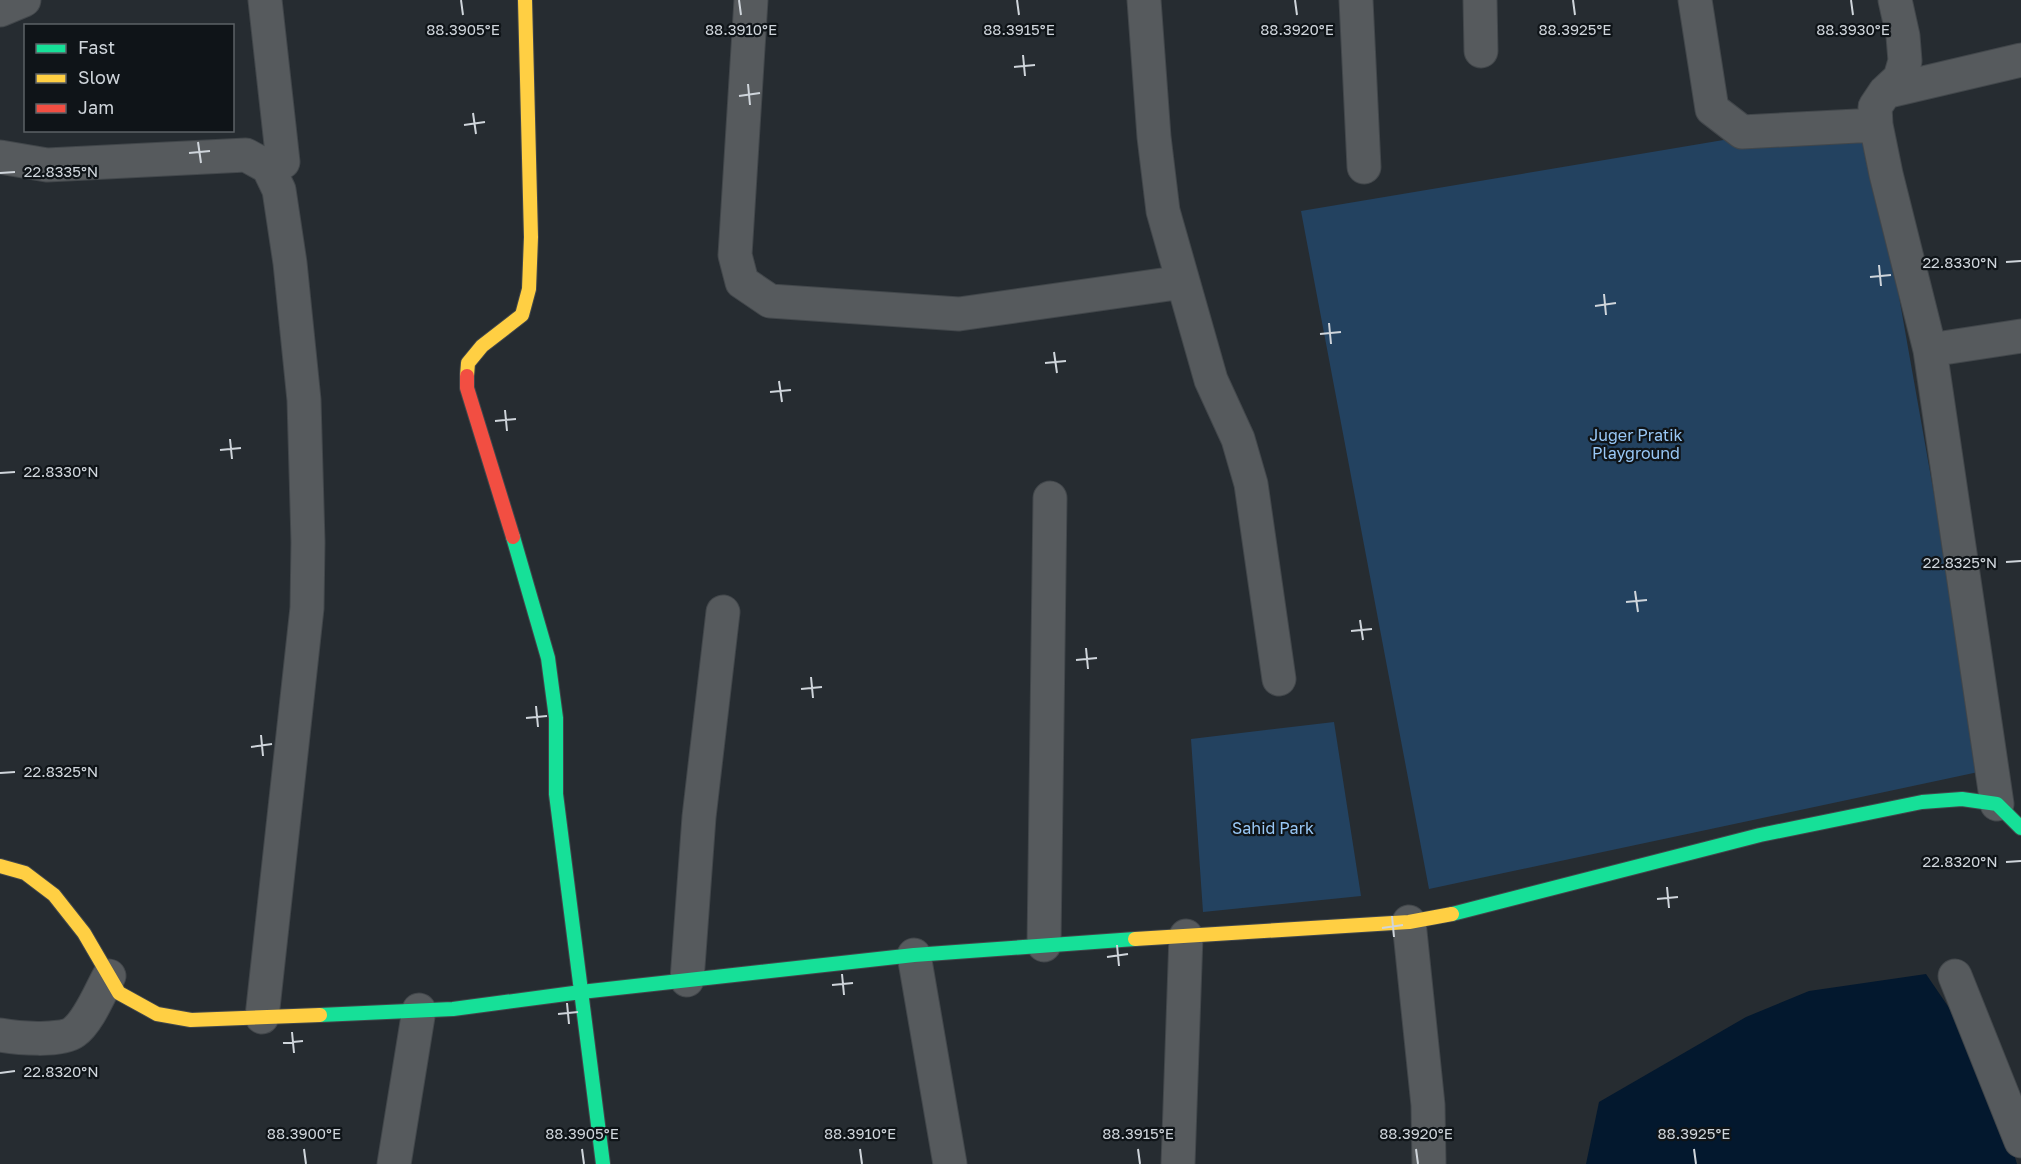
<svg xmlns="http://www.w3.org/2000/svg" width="2021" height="1164" font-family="'Golos Text',sans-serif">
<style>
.green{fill:#234260}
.water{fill:#03182e}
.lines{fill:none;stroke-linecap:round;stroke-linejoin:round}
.street-casing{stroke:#42474b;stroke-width:35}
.fast-casing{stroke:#42474b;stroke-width:16}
.slow-casing{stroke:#42474b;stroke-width:16}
.jam-casing{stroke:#42474b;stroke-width:16}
.street{stroke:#565a5d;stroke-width:33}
.fast{stroke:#16e098;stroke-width:14}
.slow{stroke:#ffcf43;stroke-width:14}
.jam{stroke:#f24e42;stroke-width:14}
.ticks{fill:none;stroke:#cfd5db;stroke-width:2}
.labels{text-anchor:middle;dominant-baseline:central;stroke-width:4.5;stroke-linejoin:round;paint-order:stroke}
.park-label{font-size:16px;fill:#99c8f6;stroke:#0f1418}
.ticks-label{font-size:15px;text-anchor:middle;fill:#cfd5db;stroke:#0f1418;stroke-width:4.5;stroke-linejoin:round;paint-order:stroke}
</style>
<rect width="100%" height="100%" fill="#262c31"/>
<path class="green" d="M1867 116 1983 771 1429 889 1301 211Z
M1334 722 1361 896 1203 912 1191 739Z"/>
<path class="water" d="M1926 974 1986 1062 2017 1164H1586L1599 1102 1746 1017 1809 991Z"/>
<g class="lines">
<g class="street-casing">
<path id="street" d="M265 0 283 162
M751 0 735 255 742 282 770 301 959 314 1183 282
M1144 0 1154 137 1163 211 1211 380 1238 439 1251 484 1279 679
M1356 0 1364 167
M1480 0 1481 51
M1695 0 1712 109 1742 132 1876 125
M1895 0 1903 36 1905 61 1900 78 1885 92 1875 107 1876 125 1886 174 1930 350 1997 804
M0 10 24 0
M1885 92 2021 60
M0 157 47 165 246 155 268 167 279 190 290 263 304 400 308 542 307 608 262 1017
M1930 350 2021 336
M1409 922 1428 1105 1429 1164
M1044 945 1050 498
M914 955 950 1164
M1955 976 2021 1141
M687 980 699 817 723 612
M0 1035C16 1038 61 1042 74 1032 89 1021 100 992 109 976
M394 1164 419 1010
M1178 1164 1186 936"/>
</g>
<g class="fast-casing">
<path id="fast" d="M513 537 548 658 556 718V794L603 1164
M1452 914 1760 835 1922 802 1962 799 1997 804 2021 828
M320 1015 453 1009 581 992 914 955 1135 939"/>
</g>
<g class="slow-casing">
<path id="slow" d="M467 376 468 363 482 346 522 315 529 289 531 237 525 0
M0 866 25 873 54 895 84 933 119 993 157 1014 191 1020 320 1015
M1135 939 1409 922 1452 914"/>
</g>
<g class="jam-casing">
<path id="jam" d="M467 376V388L513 537"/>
</g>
<use href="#street" class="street"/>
<use href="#fast" class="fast"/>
<use href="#slow" class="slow"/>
<use href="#jam" class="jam"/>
</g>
<path class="ticks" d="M461 0 463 15M739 0 741 15M1017 0 1019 15M1295 0 1297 15M1573 0 1575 15M1851 0 1853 15M1023 55 1025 76M1014 67 1035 65M748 84 750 105M739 96 760 93M473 113 476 134M464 125 485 122M198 142 201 163M189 153 210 151M0 173 15 172M2006 262 2021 261M1879 265 1881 286M1870 277 1891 275M1604 294 1606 315M1595 306 1616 303M1329 323 1331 344M1320 334 1341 332M1054 352 1057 373M1045 363 1066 361M779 381 782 402M770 392 791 390M505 410 507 431M495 421 516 419M230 439 232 459M220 450 241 448M0 473 15 472M2006 562 2021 561M1635 591 1638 612M1626 602 1647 600M1360 620 1363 640M1351 631 1372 629M1086 648 1088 669M1076 660 1097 658M811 677 813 698M801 689 822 687M536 706 538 727M526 718 547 716M261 735 263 756M251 747 272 744M0 773 15 772M2006 862 2021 861M1667 887 1669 908M1657 899 1678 897M1392 916 1394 937M1382 928 1403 925M1117 945 1119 966M1107 957 1128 954M842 974 844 995M832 985 853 983M567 1003 569 1024M558 1014 578 1012M292 1032 294 1053M283 1043 303 1041M0 1073 15 1071M304 1149 306 1164M582 1149 584 1164M860 1149 862 1164M1138 1149 1140 1164M1416 1149 1418 1164M1694 1149 1696 1164"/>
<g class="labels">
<g class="park-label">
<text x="1636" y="435">Juger Pratik<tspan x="1636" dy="18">Playground</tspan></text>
<text x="1273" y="828">Sahid Park</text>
</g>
</g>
<g class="ticks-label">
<text x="463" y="35">88.3905°E</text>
<text x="741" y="35">88.3910°E</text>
<text x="1019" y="35">88.3915°E</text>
<text x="1297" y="35">88.3920°E</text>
<text x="1575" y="35">88.3925°E</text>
<text x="1853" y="35">88.3930°E</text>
<text x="61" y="177">22.8335°N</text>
<text x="1960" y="268">22.8330°N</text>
<text x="61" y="477">22.8330°N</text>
<text x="1960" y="568">22.8325°N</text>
<text x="61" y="777">22.8325°N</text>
<text x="1960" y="867">22.8320°N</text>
<text x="61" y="1077">22.8320°N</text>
<text x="304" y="1139">88.3900°E</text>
<text x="582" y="1139">88.3905°E</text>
<text x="860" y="1139">88.3910°E</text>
<text x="1138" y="1139">88.3915°E</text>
<text x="1416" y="1139">88.3920°E</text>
<text x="1694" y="1139">88.3925°E</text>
</g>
<rect x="24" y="24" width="210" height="108" fill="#0f1418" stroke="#5c6166" stroke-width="1.5"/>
<rect x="36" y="44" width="30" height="9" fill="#16e098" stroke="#5c6166" stroke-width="1.5"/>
<text x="78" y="54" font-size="18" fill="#cfd5db">Fast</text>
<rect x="36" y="74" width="30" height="9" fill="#ffcf43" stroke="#5c6166" stroke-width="1.5"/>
<text x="78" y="84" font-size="18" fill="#cfd5db">Slow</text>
<rect x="36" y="104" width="30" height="9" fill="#f24e42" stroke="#5c6166" stroke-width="1.5"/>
<text x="78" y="114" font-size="18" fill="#cfd5db">Jam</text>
</svg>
